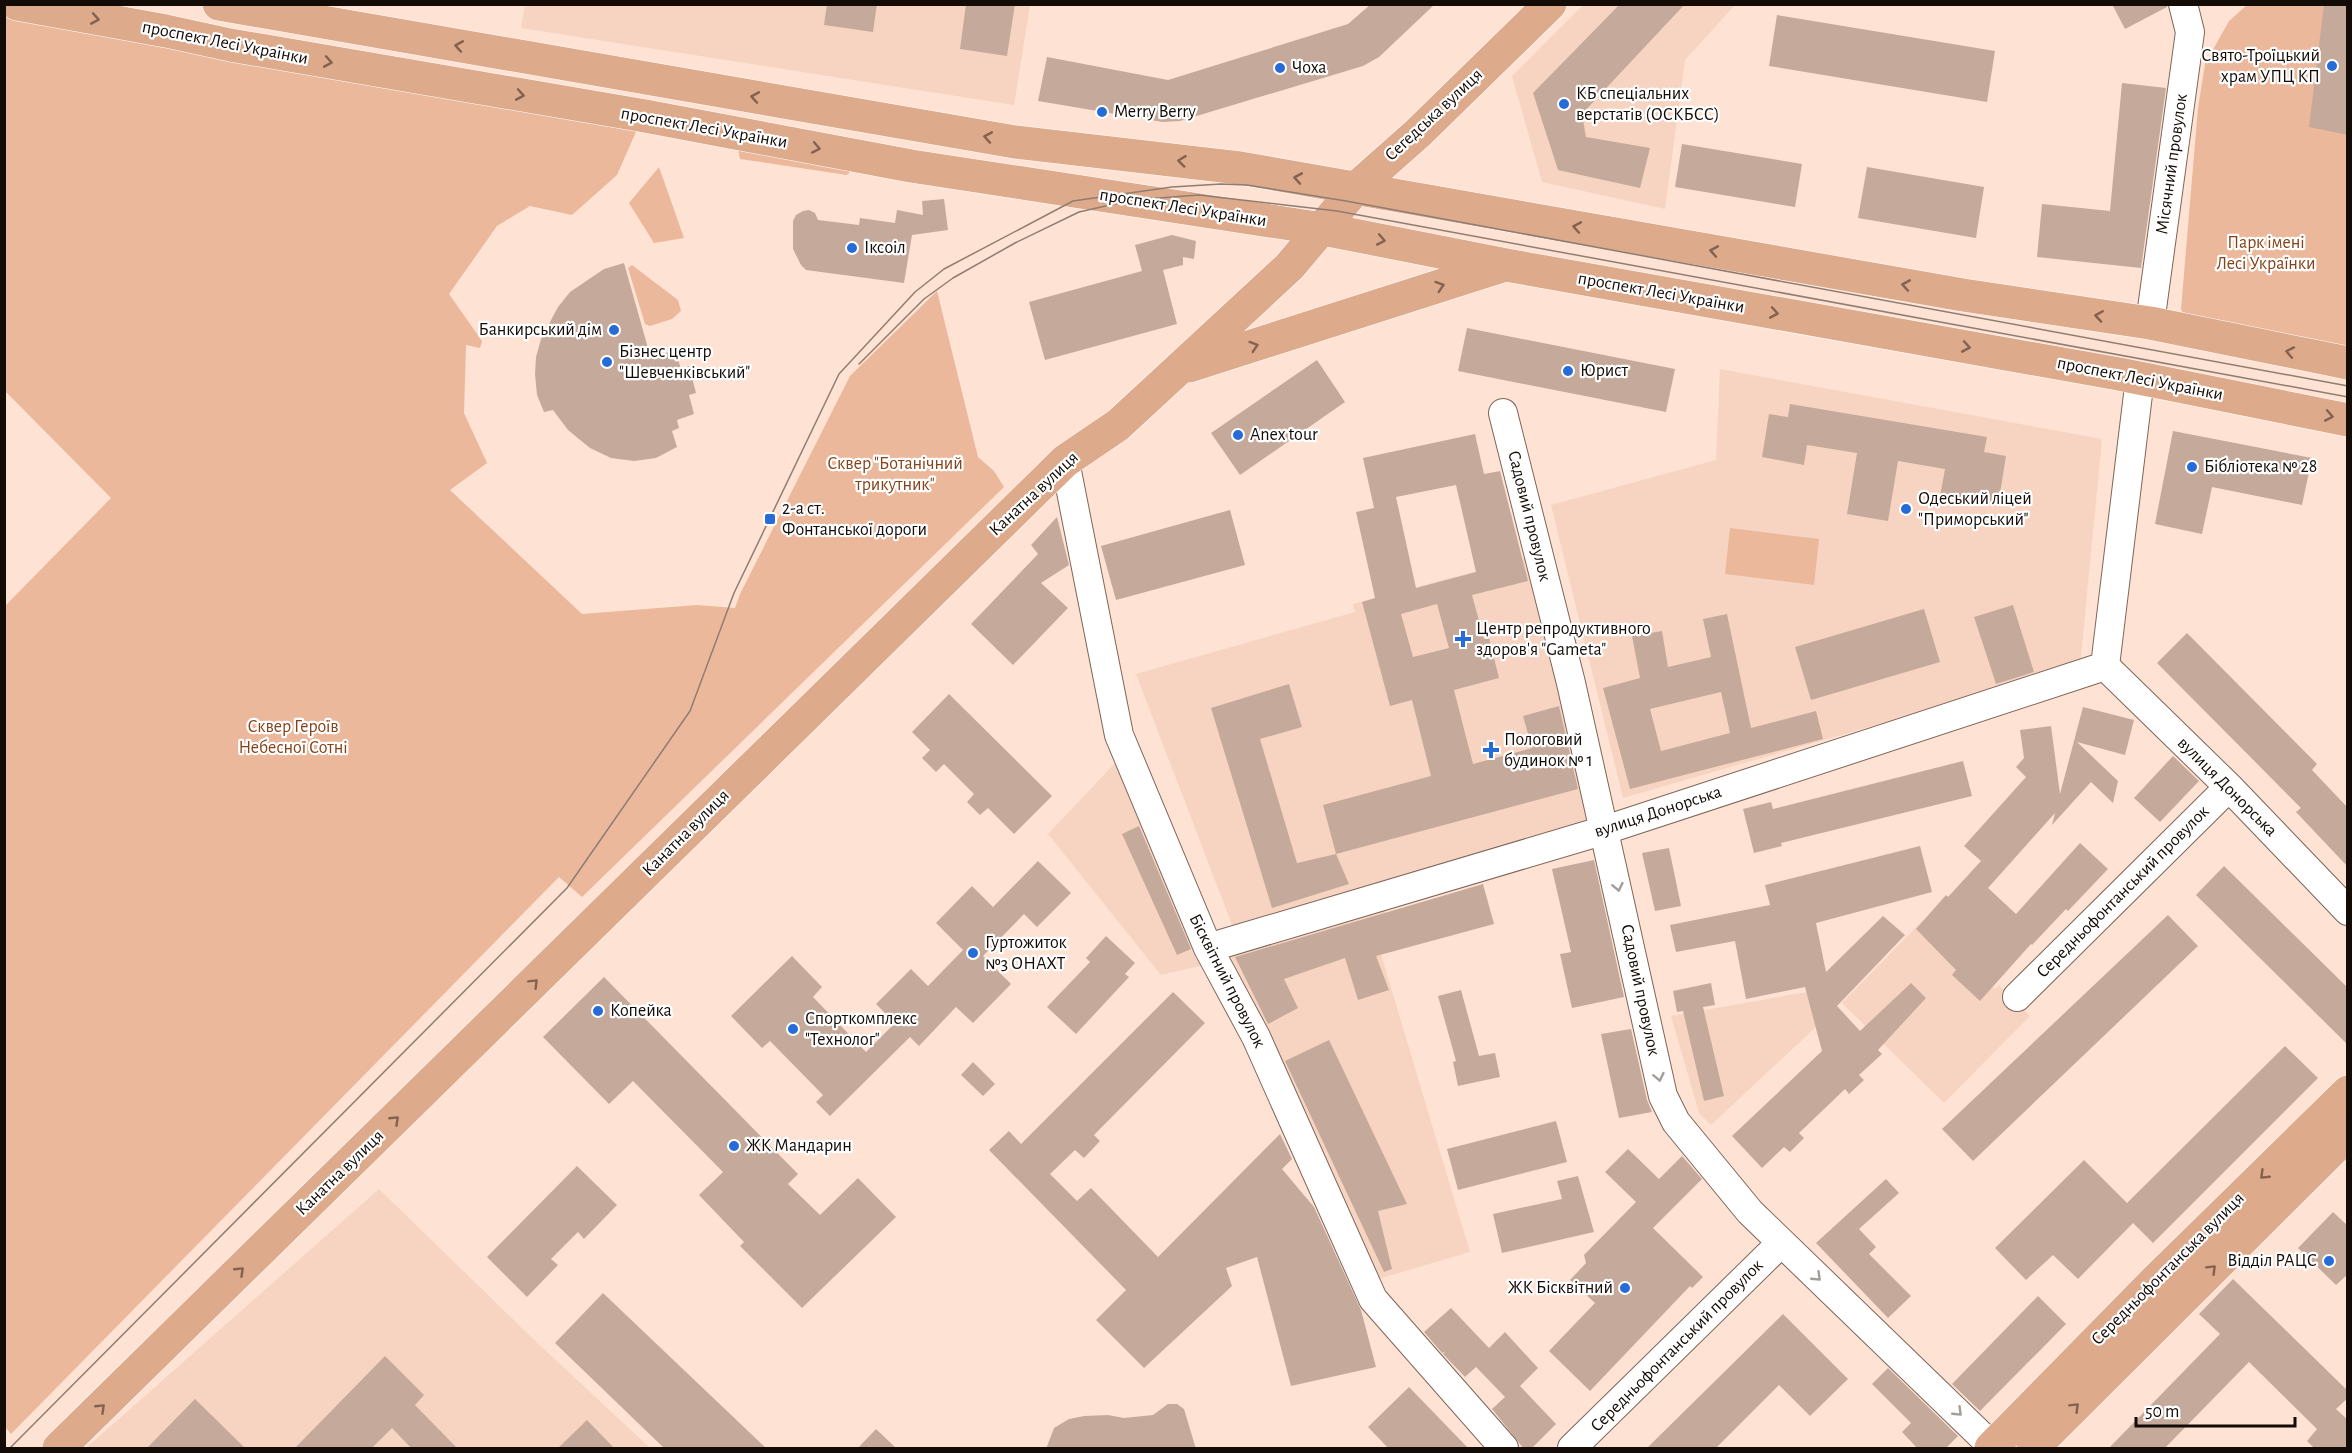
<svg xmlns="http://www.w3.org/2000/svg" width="2352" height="1453" font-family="'Alegreya Sans',sans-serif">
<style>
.built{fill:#f7d4c1}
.green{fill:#ebb89c}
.building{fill:#c5aa9c;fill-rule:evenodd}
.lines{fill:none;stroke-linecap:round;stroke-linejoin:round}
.minor-casing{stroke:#7e6558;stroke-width:30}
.major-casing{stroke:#fff;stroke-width:34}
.minor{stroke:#fff;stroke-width:28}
.major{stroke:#deaa8c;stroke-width:33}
.tram{stroke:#8f7d72;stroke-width:1.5}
.oneway{stroke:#836250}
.oneway2{stroke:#a19d9b}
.poi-dot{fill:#256cd8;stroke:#fff;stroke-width:2}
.labels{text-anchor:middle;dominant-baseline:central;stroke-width:4.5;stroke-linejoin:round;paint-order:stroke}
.street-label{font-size:18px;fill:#130b06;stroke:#fff}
.poi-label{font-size:18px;fill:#130b06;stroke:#fff;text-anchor:start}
.park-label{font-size:18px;fill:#844218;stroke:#fff}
</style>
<rect width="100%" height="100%" fill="#fee2d3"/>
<path class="built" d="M525 4 1030 5 1014 105 521 28Z
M1583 5H1735L1685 60 1665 209 1542 182 1512 76Z
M1720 369 2102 439 2080 666 1623 798 1551 505 1716 460Z
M1541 554 1604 814 1353 896 1234 930 1136 674 1355 612 1353 604Z
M1116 762 1208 964 1161 975 1048 834Z
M1382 900 1397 950 1381 954 1470 1252 1368 1282 1210 949Z
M1924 919 1995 989 1999 985 2030 1016 1944 1103 1842 1003Z
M1807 992 1816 1027 1711 1125 1699 1113 1671 1016Z
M379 1189 529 1335 650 1448H86Z"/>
<path class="green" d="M2247 5H2347V352L2184 316 2181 309 2198 108 2205 64 2229 21Z
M5 14 639 125 617 175 572 215 530 206 497 226 449 294 482 341 480 348 466 345 464 413 487 463 450 490 582 614 697 605 735 608 740 594 850 376 937 291 978 457 994 471 1004 487 582 897 559 877 11 1434 5 1427V606L111 498 5 391Z
M738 149 851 171 847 175 740 159Z
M659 167 684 238 654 243 629 203Z
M632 265 678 300 681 311 672 319 650 326 645 324 628 268Z
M1730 528 1819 539 1814 585 1725 574Z"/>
<path class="building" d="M827 4H877L873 32 824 25Z
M966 4H1015L1007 56 960 49Z
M1371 4H1435L1379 57 1363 66 1180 121 1163 122 1038 101 1047 57 1168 80 1348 24Z
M1620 4H1685L1582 114 1586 137 1650 148 1640 188 1558 170 1533 93Z
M2112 4H2167V7L2125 29Z
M2324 4H2348V135L2309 127Z
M1777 15 1995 51 1987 102 1769 66Z
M2122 83 2166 88 2141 268 2037 257 2042 204 2110 211Z
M1682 144 1802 164 1795 207 1675 187Z
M1867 167 1984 187 1976 238 1858 218Z
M944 199 948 230 912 235 904 283 806 270 801 265 793 249V221L796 215 803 211 809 210 815 213 818 220 859 225 860 218 895 223 897 210 923 215 922 201Z
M1172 235 1196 241 1194 259 1183 257V265L1163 270 1177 324 1045 360 1029 302 1142 271 1135 245Z
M624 263 648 348 653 346 656 356 675 350 681 369 689 366 696 393 689 395 694 414 677 420 679 428 672 431 677 447 656 458 634 461 611 458 590 448 568 430 553 410 544 412 537 395 535 374 536 357 541 339 558 307 570 292 604 269Z
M1467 328 1675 369 1666 412 1458 371Z
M1317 360 1345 402 1240 475 1211 433Z
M1790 404 1987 437 1984 452 2006 456 1998 506 1940 496 1945 469 1898 461 1888 521 1847 514 1857 453 1807 445 1804 465 1762 457 1769 414 1788 417Z
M2173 431 2312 458 2302 505 2212 487 2202 534 2155 524Z
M1475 434 1484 474 1500 471 1528 581 1472 595 1484 639 1489 638 1499 678 1454 690 1473 764 1532 748 1523 716 1559 706 1578 789 1336 854 1323 805 1431 776 1412 700 1390 706 1362 602 1375 598 1356 512 1374 508 1363 458ZM1456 485 1476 572 1416 588 1396 497ZM1437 604 1449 648 1413 657 1401 614Z
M1230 510 1245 565 1116 600 1101 546Z
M1057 517 1069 565 1041 583 1068 608 1013 665 971 624 1038 554 1031 545Z
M2013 605 2034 672 1996 684 1974 617Z
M1924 609 1940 662 1811 700 1795 647Z
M1727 614 1751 728 1816 711 1823 739 1630 789 1603 688 1640 678 1632 636 1662 631 1668 667 1711 657 1703 619ZM1721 692 1730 733 1661 751 1650 709Z
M2187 633 2317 764 2312 770 2348 808V867L2296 812 2301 808 2157 663Z
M1289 684 1302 727 1260 739 1297 863 1336 854 1349 884 1272 908 1211 708Z
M949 694 1052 796 1014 834 988 808 980 815 967 802 974 794 944 764 936 772 922 758 930 750 912 732Z
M2083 707 2134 720 2125 755 2077 742 2118 781 2113 803 2091 782 2052 825 2055 813 1988 888 2016 914 2080 843 2108 869 2068 911 2066 909 2032 945 2031 944 1980 1001 1952 975 1956 970 1916 929 1946 895 1948 897 1981 861 1964 846 2026 777 2016 767 2024 758 2020 730 2051 726 2060 794Z
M2173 756 2199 781 2160 822 2134 798Z
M1963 761 1972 796 1781 843 1782 846 1754 853 1743 809 1771 802 1773 809Z
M1139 826 1191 949 1177 955 1122 834Z
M1920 846 1932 892 1816 923 1826 972 1883 916 1905 935 1837 1006 1860 1031 1911 983 1926 998 1878 1050 1882 1054 1859 1075 1864 1080 1849 1094 1845 1089 1799 1133 1804 1138 1790 1152 1784 1147 1762 1168 1732 1136 1822 1051 1805 987 1746 999 1735 941 1676 952 1670 925 1770 905 1765 885Z
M1669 848 1681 906 1655 911 1642 853Z
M1594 860 1624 997 1572 1008 1560 954 1571 952 1552 869Z
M1038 861 1071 893 1037 927 1024 914 983 956 1011 984 973 1023 956 1007 919 1046 910 1037 830 1116 816 1102 823 1095 770 1041 762 1048 731 1016 792 956 822 987 813 997 866 1052 895 1023 876 1004 911 969 928 986 963 950 936 923 972 886 993 907Z
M2224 866 2348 988V1045L2196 895Z
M1483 884 1494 924 1376 956 1389 990 1358 1000 1345 958 1284 979 1298 1008 1268 1024 1235 957Z
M2168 915 2198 946 1973 1161 1942 1129Z
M1106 936 1135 963 1125 974 1129 977 1076 1034 1047 1007 1090 962 1086 958Z
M604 977 798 1174 788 1184 820 1215 858 1178 896 1217 802 1308 740 1246 744 1242 699 1195 723 1172 633 1081 609 1104 543 1037Z
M1711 983 1715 1005 1703 1007 1724 1096 1704 1101 1683 1011 1677 1012 1673 991Z
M1461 990 1479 1056 1495 1053 1500 1077 1458 1086 1453 1062 1456 1061 1438 996Z
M1173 992 1205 1023 1094 1135 1100 1141 1084 1158 1075 1150 1050 1174 1077 1201 1091 1188 1158 1257 1280 1134 1292 1159 1282 1169 1314 1207 1361 1310 1376 1367 1291 1386 1257 1257 1226 1268 1232 1286 1144 1368 1096 1320 1126 1290 989 1150 1009 1131 1021 1144Z
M1631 1029 1647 1100 1652 1112 1619 1118 1601 1034Z
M1329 1040 1407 1204 1378 1211 1392 1269 1384 1272 1285 1061Z
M2285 1046 2318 1078 2153 1243 2133 1223 2078 1279 2053 1255 2026 1280 1995 1248 2084 1160 2127 1203Z
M973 1062 995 1084 983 1096 961 1075Z
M1556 1121 1567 1162 1458 1190 1447 1149Z
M1628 1149 1659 1179 1682 1156 1702 1179 1653 1228 1703 1277 1692 1288 1690 1286 1590 1391 1549 1351 1595 1303 1570 1280 1586 1263 1584 1255 1636 1202 1605 1172Z
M577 1166 617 1205 584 1239 578 1232 551 1259 558 1265 527 1297 487 1257Z
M1578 1176 1594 1232 1502 1253 1493 1214 1562 1199 1557 1181Z
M1886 1179 1899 1193 1859 1229 1876 1247 1869 1254 1911 1296 1888 1318 1816 1243Z
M2333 1212 2348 1226V1274L2336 1285 2298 1248Z
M2233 1279 2348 1391V1398L2336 1409 2348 1420V1449H2315L2307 1441 2317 1429 2249 1362 2164 1449H2108L2220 1334 2199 1314Z
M603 1293 767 1449H665L555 1343Z
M2038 1296 2066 1324 1980 1411 1952 1384Z
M1451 1308 1489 1348 1505 1332 1538 1368 1520 1386 1556 1424 1531 1449H1524L1492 1409 1505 1397 1476 1367 1465 1377 1443 1354 1445 1352 1442 1353 1424 1332Z
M1783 1314 1848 1379 1810 1416 1779 1385 1715 1449H1646Z
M385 1356 424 1395 415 1405 458 1449H412L392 1428 371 1449H294Z
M1888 1368 1958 1436 1945 1449H1918L1902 1432 1911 1423 1872 1384Z
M1409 1387 1469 1449H1389L1368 1427Z
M195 1399 246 1449H146Z
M1168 1404H1177L1184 1409 1196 1449H1046L1054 1428 1069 1419 1084 1416 1108 1415 1124 1418 1153 1415Z
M587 1420 615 1449H557Z
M876 1429 897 1449H857Z"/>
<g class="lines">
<g class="minor-casing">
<path id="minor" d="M2150 323 2190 32 2183 4
M1503 413 1571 683 1663 1096 1676 1122 1750 1212 1993 1447
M1065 461 1119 735 1208 948 1256 1037 1373 1299 1504 1448
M2105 666 2229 787 2348 911
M2105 666 2140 378
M1208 948 1605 830 2105 666
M2017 997 2229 787
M1572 1448 1781 1243"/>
</g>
<g class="major-casing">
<path id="major" d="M17 4 166 31 230 45 645 116 911 166 1323 229 1506 265 2119 374 2348 420
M219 4 1015 142 1240 168 1963 295 2150 323 2348 363
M1189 366 1502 266
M59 1448 1065 461 1118 425 1289 267 1356 188 1418 133 1550 4
M1991 1448 2157 1279 2348 1092
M2033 1448 2348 1134"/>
</g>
<use href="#minor" class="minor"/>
<use href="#major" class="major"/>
<path class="tram" d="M859 364 924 299 953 278 1015 243 1079 212 1132 200 1199 195 1337 211 2348 397
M10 1448 567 888 690 711 734 593 839 374 915 292 944 269 1073 201 1172 187 1221 184 1247 185 1346 201 2348 386"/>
</g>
<defs><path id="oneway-chevron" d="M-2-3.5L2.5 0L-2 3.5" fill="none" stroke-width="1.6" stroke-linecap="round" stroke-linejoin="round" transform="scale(1.5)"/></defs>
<g class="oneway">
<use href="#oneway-chevron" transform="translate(95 19) rotate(10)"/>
<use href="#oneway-chevron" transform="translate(459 46) rotate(-170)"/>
<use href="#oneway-chevron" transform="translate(328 62) rotate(10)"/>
<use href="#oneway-chevron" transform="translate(520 95) rotate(10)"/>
<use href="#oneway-chevron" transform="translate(755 97) rotate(-170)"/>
<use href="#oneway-chevron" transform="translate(988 137) rotate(-170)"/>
<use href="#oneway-chevron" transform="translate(816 148) rotate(11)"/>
<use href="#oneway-chevron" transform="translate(1182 161) rotate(-173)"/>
<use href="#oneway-chevron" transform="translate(1298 178) rotate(-170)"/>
<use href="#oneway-chevron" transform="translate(1577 227) rotate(-170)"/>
<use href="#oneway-chevron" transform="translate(1381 240) rotate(11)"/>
<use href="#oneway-chevron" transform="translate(1714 251) rotate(-170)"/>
<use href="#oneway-chevron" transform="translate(1906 285) rotate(-170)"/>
<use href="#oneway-chevron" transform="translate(1440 286) rotate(-18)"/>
<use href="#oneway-chevron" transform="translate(1774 313) rotate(10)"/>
<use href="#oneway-chevron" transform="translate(2099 316) rotate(-171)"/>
<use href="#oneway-chevron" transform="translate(1254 346) rotate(-18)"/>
<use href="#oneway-chevron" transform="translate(1966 347) rotate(10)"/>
<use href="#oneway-chevron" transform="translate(2290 352) rotate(-169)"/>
<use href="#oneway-chevron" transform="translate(2329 416) rotate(11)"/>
<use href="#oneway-chevron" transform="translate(534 983) rotate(-45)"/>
<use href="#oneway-chevron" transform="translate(395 1120) rotate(-44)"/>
<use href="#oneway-chevron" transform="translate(2264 1175) rotate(136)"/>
<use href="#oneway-chevron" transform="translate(2212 1269) rotate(-45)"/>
<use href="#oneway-chevron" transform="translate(240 1271) rotate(-44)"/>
<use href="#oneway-chevron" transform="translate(2075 1407) rotate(-45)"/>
<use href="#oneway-chevron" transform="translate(101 1408) rotate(-44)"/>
</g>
<g class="oneway2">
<use href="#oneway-chevron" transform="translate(1618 887) rotate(78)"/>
<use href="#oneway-chevron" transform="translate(1659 1077) rotate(78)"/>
<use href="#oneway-chevron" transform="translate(1817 1277) rotate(44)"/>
<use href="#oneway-chevron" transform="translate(1958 1412) rotate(44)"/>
</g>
<g class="poi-dot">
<circle cx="2332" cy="66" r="6"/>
<circle cx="1280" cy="68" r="6"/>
<circle cx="1564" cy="104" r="6"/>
<circle cx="1102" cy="112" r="6"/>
<circle cx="852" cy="248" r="6"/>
<circle cx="614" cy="330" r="6"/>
<circle cx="607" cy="362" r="6"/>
<circle cx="1568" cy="371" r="6"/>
<circle cx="1238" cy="435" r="6"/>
<circle cx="2192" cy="467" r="6"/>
<circle cx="1906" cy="509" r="6"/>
<rect x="764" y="513" width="12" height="12" rx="3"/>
<path d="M1460 630h6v6h6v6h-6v6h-6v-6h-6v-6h6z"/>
<path d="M1488 741h6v6h6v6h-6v6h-6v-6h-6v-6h6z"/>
<circle cx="973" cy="953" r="6"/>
<circle cx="598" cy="1011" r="6"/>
<circle cx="793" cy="1029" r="6"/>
<circle cx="734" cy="1146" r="6"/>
<circle cx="2329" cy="1261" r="6"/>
<circle cx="1625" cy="1288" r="6"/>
</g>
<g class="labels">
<g class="street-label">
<text transform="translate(225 43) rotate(11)">проспект Лесі Українки</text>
<text transform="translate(1434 115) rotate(-43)">Сегедська вулиця</text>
<text transform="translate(704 128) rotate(10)">проспект Лесі Українки</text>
<text transform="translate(2172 164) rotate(-82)">Місячний провулок</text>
<text transform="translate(1183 208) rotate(9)">проспект Лесі Українки</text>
<text transform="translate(1661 293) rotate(10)">проспект Лесі Українки</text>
<text transform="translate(2140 379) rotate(11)">проспект Лесі Українки</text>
<text transform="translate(1034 494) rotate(-43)">Канатна вулиця</text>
<text transform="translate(1529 516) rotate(76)">Садовий провулок</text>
<text transform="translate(2227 787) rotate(45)">вулиця Донорська</text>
<text transform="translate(1658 812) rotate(-18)">вулиця Донорська</text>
<text transform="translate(686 833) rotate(-45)">Канатна вулиця</text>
<text transform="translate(2123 892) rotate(-45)">Середньофонтанський провулок</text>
<text transform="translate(1227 981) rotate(63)">Бісквітний провулок</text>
<text transform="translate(1640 990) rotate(78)">Садовий провулок</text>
<text transform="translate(340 1173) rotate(-44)">Канатна вулиця</text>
<text transform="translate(2168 1269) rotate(-45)">Середньофонтанська вулиця</text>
<text transform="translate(1677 1346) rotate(-45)">Середньофонтанський провулок</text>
</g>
<g class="poi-label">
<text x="2320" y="56" text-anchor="end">Свято-Троїцький<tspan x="2320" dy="21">храм УПЦ КП</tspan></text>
<text x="1292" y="68">Чоха</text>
<text x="1576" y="94">КБ спеціальних<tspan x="1576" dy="21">верстатів (ОСКБСС)</tspan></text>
<text x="1114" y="112">Merry Berry</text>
<text x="864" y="248">Іксоіл</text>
<text x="602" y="330" text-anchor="end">Банкирський дім</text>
<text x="619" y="352">Бізнес центр<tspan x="619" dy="21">"Шевченківський"</tspan></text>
<text x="1580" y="371">Юрист</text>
<text x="1250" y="435">Anex tour</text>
<text x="2204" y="467">Бібліотека № 28</text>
<text x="1918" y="499">Одеський ліцей<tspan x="1918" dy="21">"Приморський"</tspan></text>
<text x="782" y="509">2-а ст.<tspan x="782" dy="21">Фонтанської дороги</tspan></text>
<text x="1476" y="629">Центр репродуктивного<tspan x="1476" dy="21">здоров'я "Gameta"</tspan></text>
<text x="1504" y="740">Пологовий<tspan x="1504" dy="21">будинок № 1</tspan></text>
<text x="985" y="943">Гуртожиток<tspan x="985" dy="21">№3 ОНАХТ</tspan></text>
<text x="610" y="1011">Копейка</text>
<text x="805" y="1019">Спорткомплекс<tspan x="805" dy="21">"Технолог"</tspan></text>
<text x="746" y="1146">ЖК Мандарин</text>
<text x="2317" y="1261" text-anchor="end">Відділ РАЦС</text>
<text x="1613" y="1288" text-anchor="end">ЖК Бісквітний</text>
</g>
<g class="park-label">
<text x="2266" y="243">Парк імені<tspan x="2266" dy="21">Лесі Українки</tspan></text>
<text x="895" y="464">Сквер "Ботанічний<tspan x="895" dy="21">трикутник"</tspan></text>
<text x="293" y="727">Сквер Героїв<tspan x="293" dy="21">Небесної Сотні</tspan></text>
</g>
</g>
<rect width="2352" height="1453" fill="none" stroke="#130b06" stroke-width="12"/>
<path d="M2136 1417v9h159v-9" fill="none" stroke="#130b06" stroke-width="3"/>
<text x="2145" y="1417" font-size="18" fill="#130b06" stroke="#ffffff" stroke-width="4.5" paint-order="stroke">50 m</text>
</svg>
